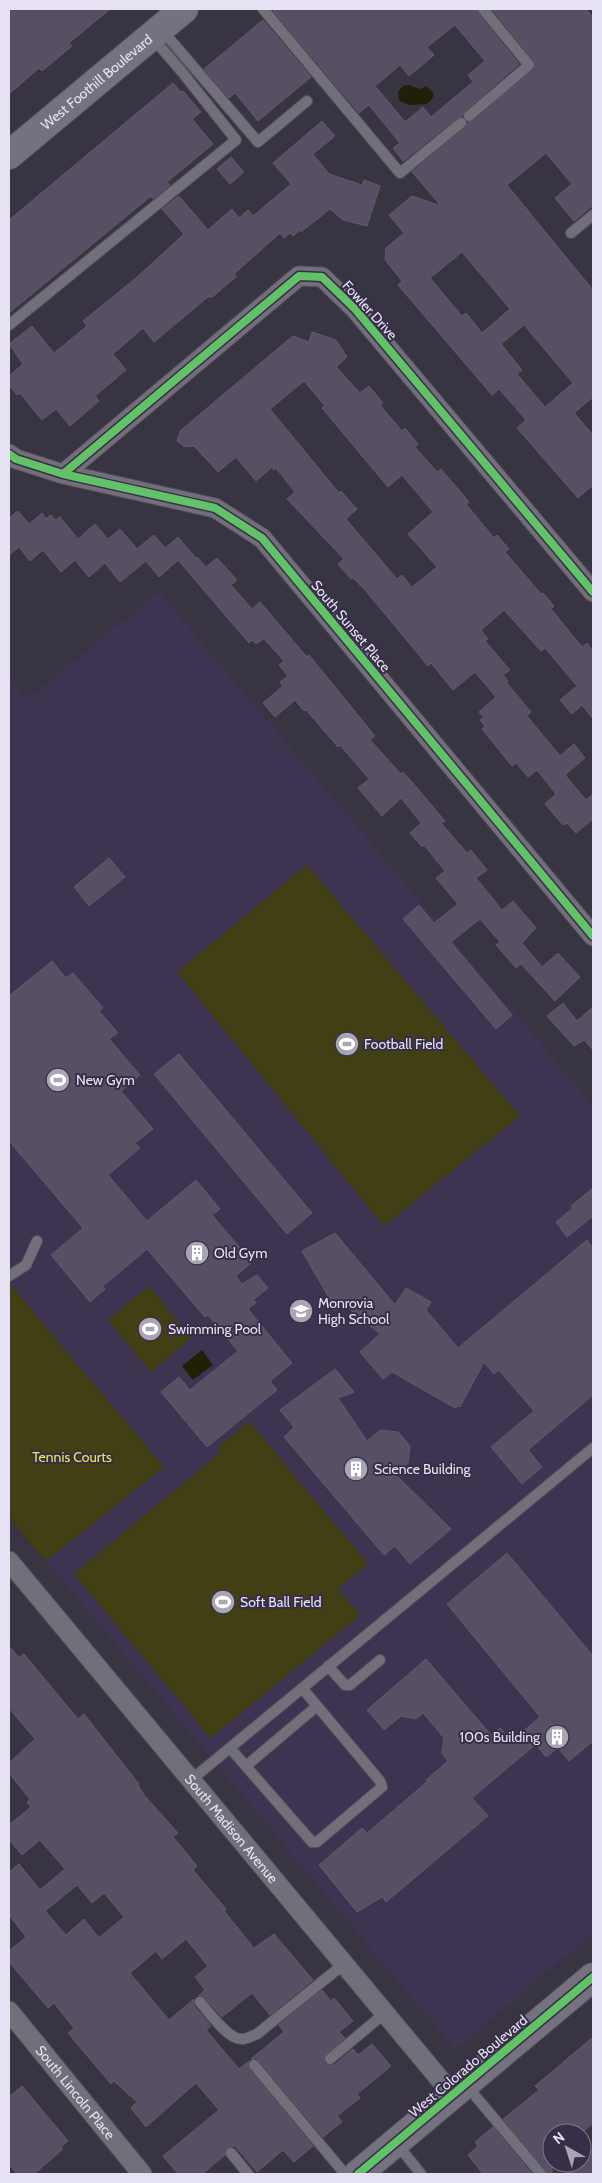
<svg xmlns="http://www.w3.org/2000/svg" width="602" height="2183" font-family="Cabin,sans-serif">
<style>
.built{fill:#3d3451}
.green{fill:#423f14}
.water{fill:#211f06}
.building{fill:#575064;stroke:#5f5b67;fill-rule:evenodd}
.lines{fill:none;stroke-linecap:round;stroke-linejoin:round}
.lane-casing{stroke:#54505c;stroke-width:12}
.street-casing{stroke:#54505c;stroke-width:21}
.secondary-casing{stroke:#54505c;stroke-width:30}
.lane{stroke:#736f7a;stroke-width:10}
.street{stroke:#736f7a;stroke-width:19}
.secondary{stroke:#75717e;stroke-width:28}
.cycleway-casing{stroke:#372e47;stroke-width:11}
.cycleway{stroke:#61c268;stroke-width:8}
.labels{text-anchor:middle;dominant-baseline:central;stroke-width:4;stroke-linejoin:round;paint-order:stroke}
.street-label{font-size:14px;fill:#e7e2f3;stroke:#372e47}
.poi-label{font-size:14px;fill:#e7e2f3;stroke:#372e47;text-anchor:start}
.park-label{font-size:14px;fill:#ede45c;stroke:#372e47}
</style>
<rect width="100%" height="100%" fill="#383441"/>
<path class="built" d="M159 592 593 1105V1934L455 2050 9 1516V678L26 699Z"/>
<path class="green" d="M307 865 520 1116 384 1226 177 972Z
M9 1283 164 1467 46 1561 9 1517Z
M149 1286 192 1338 151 1372 108 1320Z
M249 1421 368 1564 338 1589 360 1615 211 1738 74 1574 221 1452 218 1448Z"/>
<path class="water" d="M408 85 420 89 426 86 434 94 432 99 427 104 411 105 399 101 398 92 403 86Z
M202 1350 213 1365 193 1380 182 1366Z"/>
<path class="building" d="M9 9H110L69 43 72 46 59 57 42 71 39 68 9 94Z
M276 9H476L478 13 519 64 465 111 462 116 457 118 403 161 393 148 400 143 369 105 359 113 273 11ZM455 25 485 61 468 75 473 82 431 117 423 107 405 122 375 86 400 65 409 76 434 55 427 47Z
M492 9H586L593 18V205L574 221 555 198 572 184 546 153 507 185 593 290V397L574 413 593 435V485L578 498 517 428 526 420 499 389 492 395 398 285 402 281 385 260 386 248 404 233 389 215 412 196 441 206 412 172 465 128 468 123 473 121 535 68 534 61ZM462 252 510 309 482 333 466 313 462 316 430 278ZM524 325 573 383 545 407 517 374 522 370 501 344Z
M263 20 311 77 258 121 235 93 229 98 204 69Z
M173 83 181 92 183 91 201 112 192 119 213 144 167 182 170 185 153 199 151 196 9 313V220Z
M322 121 335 136 313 154 329 174 362 185 364 180 380 186 367 226 343 220 330 209 301 232 300 230 293 236 290 233 284 238 280 233 234 274 236 277 211 298 209 296 154 342 143 328 113 354 126 370 95 396 99 401 70 426 56 409 42 420 20 393 17 395 9 385V376L23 364 9 344 32 326 54 353 87 326 83 321 136 278 184 234 162 209 179 196 208 230 232 209 239 218 248 210 253 216 291 184 273 163Z
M231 157 244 172 230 184 217 169Z
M312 332 336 340 347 357 336 367 360 393 369 386 383 403 380 405 402 431 405 428 418 444 415 447 437 472 441 469 469 502 466 504 494 538 497 535 509 549 505 552 542 595 543 593 554 606 551 609 582 647 587 643 593 651V719L582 705 572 714 560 700 577 686 545 648 541 651 504 610 481 630 488 639 485 641 510 670 503 675 508 681 506 682 531 712 527 716 560 756 574 744 585 758 565 775 586 800 593 794V819L576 833 567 823 563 825 545 804 556 794 537 770 528 777 516 763 512 766 482 729 485 726 480 720 484 717 479 712 496 697 475 672 453 690 431 663 428 666 365 590 353 578 351 579 338 564 344 559 287 499 295 492 276 468 274 470 272 467 256 481 236 457 218 472 194 446 185 447 177 441 180 431 282 345 293 336 309 342ZM304 381 325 406 322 408 388 487 402 475 433 512 408 534 437 567 412 587 402 575 397 579 346 519 357 509 341 491 339 493 270 409Z
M18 511 29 524 42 513 46 519 51 515 55 520 60 517 78 539 95 524 108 539 120 529 137 549 154 535 165 548 178 537 196 558 197 557 206 567 217 558 237 580 231 585 252 609 260 602 307 657 309 655 375 736 370 740 401 774 403 772 418 789 445 821 441 823 467 853 471 850 487 870 476 878 502 910 513 901 536 928 522 943 542 967 558 953 580 977 555 1001 521 964 516 968 496 945 500 942 480 919 451 942 512 1015 496 1029 403 919 419 905 434 923 458 904 436 878 445 871 424 845 422 847 410 833 421 823 401 798 382 816 358 788 369 779 340 745 338 747 306 710 304 711 295 700 275 717 263 703 283 686 280 682 288 676 279 665 284 661 264 639 256 644 252 640 249 643 178 560 159 577 146 561 120 582 105 563 89 577 75 560 61 572 43 550 30 561 19 547 9 555V518Z
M109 858 125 877 89 906 74 887Z
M52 961 66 978 73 973 103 1008 99 1011 118 1033 109 1039 140 1075 121 1091 153 1129 135 1143 140 1148 108 1175 147 1221 196 1180 220 1209 212 1215 252 1262 236 1276 242 1284 257 1275 268 1288 253 1300 256 1302 248 1309 292 1363 270 1381 277 1390 207 1447 161 1392 179 1377 190 1390 238 1351 208 1315 205 1317 147 1249 103 1286 105 1289 90 1302 51 1255 83 1228 9 1141V996Z
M563 1003 577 1021 593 1007V1050L584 1040 574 1046 547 1016Z
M179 1054 312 1213 287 1234 154 1074Z
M593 1188V1216L567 1237 556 1222 573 1208 571 1206Z
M335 1233 395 1305 406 1288 431 1302 426 1310 458 1348 587 1240 593 1248V1395L528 1450 542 1467 522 1484 491 1447 534 1411 499 1370 494 1374 484 1362 460 1407 458 1406 455 1408 392 1372 383 1379 360 1352 380 1334 346 1306 336 1310 302 1251Z
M335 1369 354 1392 338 1398 367 1441 380 1430 398 1432 410 1446 408 1463 395 1474 451 1529 410 1564 395 1546 384 1555 284 1437 294 1427 280 1410Z
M507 1553 593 1656V1741L569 1761 558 1748 546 1757 536 1744 472 1798 488 1816 386 1902 382 1897 357 1912 319 1865 362 1828 367 1833 428 1781 426 1780 448 1761 442 1753 444 1738 423 1713 416 1719 401 1716 384 1730 367 1710 426 1659 491 1735 500 1728 512 1741 540 1717 447 1604Z
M9 1646 19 1658 24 1654 78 1719 84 1714 139 1784 138 1785 144 1795 178 1833 173 1837 197 1866 193 1870 226 1909 224 1911 254 1948 274 1934 313 1980 270 2015 252 1993 222 2017 205 1998 198 1996 205 1990 195 1977 208 1966 186 1939 162 1959 156 1951 130 1973 169 2020 194 1999V2006L211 2026 206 2030 239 2069 249 2061 247 2066 249 2069 313 2146 294 2162 283 2150 257 2172 235 2146H230L225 2150V2155L202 2174H178L163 2156 219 2110 196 2083 146 2127 131 2108 137 2102 114 2081 111 2084 68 2033 74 2028 54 2003 48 2008 9 1962V1951L26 1937 9 1915V1872L19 1864 40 1890 65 1869 40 1840 22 1855 9 1840V1825L31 1807 27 1802 30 1799 9 1773V1763L35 1739 9 1708ZM77 1885 92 1903 104 1893 124 1917 99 1938 84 1919 66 1935 45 1911Z
M322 1990 331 2001 334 1998 353 2021 339 2032 345 2038 324 2056 325 2064 328 2066 334 2065 353 2049 358 2055 372 2044 391 2066 357 2094 360 2098 337 2116 342 2122 323 2137 259 2061 256 2058 251 2059 284 2032 279 2025Z
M593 2037V2123L582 2133H552V2174H548L546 2170 503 2119 539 2090 535 2086Z
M22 2086 68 2141 61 2147 63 2149 34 2174H17L9 2164V2097Z
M493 2127 532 2174H483L468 2155 478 2146 475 2142Z
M593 2149V2174H564L577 2163H582V2159Z"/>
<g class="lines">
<g class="lane-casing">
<path id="lane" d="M263 9 400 173 461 123
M161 29 258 142 307 101
M469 116 529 65 483 9
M571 233 593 215
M9 325 236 140 182 72 152 37
M9 1276 26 1265 37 1241
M328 1666 345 1685H350L380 1660
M230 1748 312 1842H317L382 1787 380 1781 302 1688
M246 1766 317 1706
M191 1780 593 1448
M200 2002C209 2012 228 2040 242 2039 247 2039 252 2036 257 2034L344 1964
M330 2059 385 2013
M254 2065 345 2174
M466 2085 541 2174
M397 2144 421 2174
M231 2153 248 2174"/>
</g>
<g class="street-casing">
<g id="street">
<path d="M9 454 16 459 63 474 215 508 262 538 593 936"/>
<path d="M63 474 299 276 322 277 355 309 593 592"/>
<path id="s1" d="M9 1561 453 2095"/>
<path id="s2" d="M9 2011 142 2174"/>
</g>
</g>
<g class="secondary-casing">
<g id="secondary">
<path id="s3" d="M9 155 184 9"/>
<path d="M358 2174 593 1977"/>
</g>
</g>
<use href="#lane" class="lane"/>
<use href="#street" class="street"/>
<use href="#secondary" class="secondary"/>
<g class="cycleway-casing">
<path id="cycleway" d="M9 454 16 459 63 474 215 508 262 538 593 936
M63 474 299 276 322 277 355 309 593 592
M358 2174 593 1977"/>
</g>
<use href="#cycleway" class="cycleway"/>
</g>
<defs>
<g id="stadium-disc" transform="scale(1.25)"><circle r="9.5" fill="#aaa5b5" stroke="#372e47"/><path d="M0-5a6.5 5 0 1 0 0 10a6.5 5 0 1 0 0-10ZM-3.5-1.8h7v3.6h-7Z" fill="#fff"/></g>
<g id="building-disc" transform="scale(1.25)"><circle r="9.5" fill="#aaa5b5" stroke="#372e47"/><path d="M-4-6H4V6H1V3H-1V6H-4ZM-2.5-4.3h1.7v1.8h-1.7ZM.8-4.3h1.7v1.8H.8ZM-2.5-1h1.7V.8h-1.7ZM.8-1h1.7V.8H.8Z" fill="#fff"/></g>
<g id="school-disc" transform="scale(1.25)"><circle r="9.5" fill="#aaa5b5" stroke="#372e47"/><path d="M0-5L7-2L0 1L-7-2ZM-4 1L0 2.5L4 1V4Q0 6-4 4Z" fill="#fff"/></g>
</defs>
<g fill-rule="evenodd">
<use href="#stadium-disc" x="347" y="1044"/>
<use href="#stadium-disc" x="58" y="1080"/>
<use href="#building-disc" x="197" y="1253"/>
<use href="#school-disc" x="301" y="1311"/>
<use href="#stadium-disc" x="150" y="1329"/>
<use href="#building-disc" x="356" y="1469"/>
<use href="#stadium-disc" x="223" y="1602"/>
<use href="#building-disc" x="557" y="1737"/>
</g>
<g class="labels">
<g class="street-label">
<text stroke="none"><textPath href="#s3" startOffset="114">West Foothill Boulevard</textPath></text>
<text transform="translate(370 310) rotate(48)">Fowler Drive</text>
<text transform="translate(351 626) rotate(50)">South Sunset Place</text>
<text stroke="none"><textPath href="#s1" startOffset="348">South Madison Avenue</textPath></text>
<text transform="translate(468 2066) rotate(-40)">West Colorado Boulevard</text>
<text stroke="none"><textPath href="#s2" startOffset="105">South Lincoln Place</textPath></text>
</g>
<g class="poi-label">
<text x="364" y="1044">Football Field</text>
<text x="76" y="1080">New Gym</text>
<text x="214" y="1253">Old Gym</text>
<text x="318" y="1303">Monrovia<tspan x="318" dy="16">High School</tspan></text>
<text x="168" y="1329">Swimming Pool</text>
<text x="374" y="1469">Science Building</text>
<text x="240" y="1602">Soft Ball Field</text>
<text x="540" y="1737" text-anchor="end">100s Building</text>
</g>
<g class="park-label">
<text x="72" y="1457">Tennis Courts</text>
</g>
</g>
<rect width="602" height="2183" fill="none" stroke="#e7e2f3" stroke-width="20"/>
<g transform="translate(567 2148) rotate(321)"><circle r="24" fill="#372e47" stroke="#7d768c"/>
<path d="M0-4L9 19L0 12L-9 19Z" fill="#aaa5b5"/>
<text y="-8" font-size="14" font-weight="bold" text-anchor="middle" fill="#e7e2f3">N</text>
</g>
</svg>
